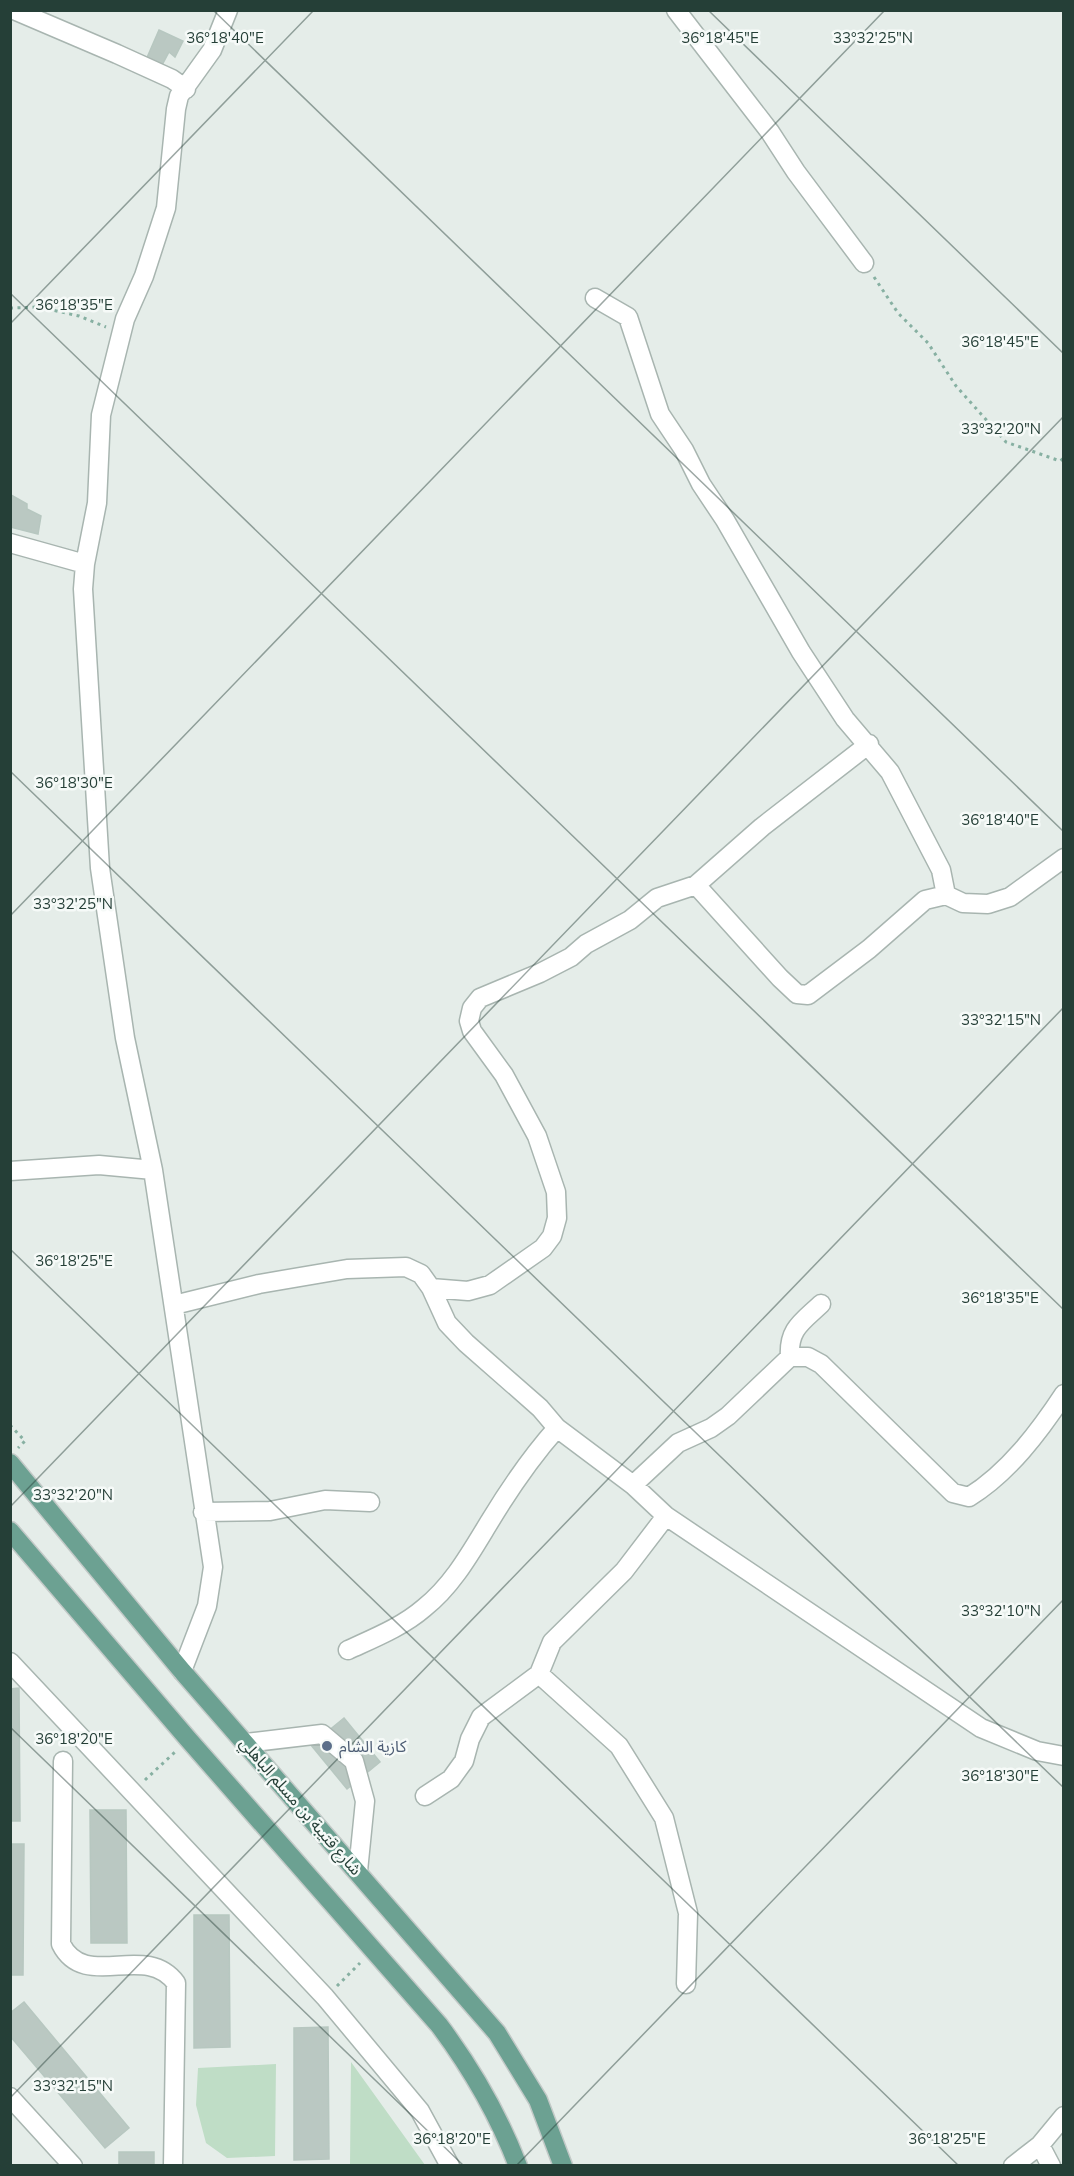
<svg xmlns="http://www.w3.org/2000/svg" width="1074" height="2176" font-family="Mulish,'Noto Sans Arabic',sans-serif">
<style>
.green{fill:#bfddc6}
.building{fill:#bac8c2;stroke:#b7c7c0;stroke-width:1.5}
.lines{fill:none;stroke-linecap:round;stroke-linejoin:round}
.minor-casing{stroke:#a8b5b0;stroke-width:21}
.major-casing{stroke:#c2c9c7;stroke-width:21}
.path{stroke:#87b0a2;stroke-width:3;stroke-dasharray:3 4.5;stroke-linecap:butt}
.minor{stroke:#fff;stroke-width:18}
.major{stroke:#6ca192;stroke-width:18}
.ticks{fill:none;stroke:#253f37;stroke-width:1.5;stroke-opacity:0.45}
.service-dot{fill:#5c6f8a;stroke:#f6faf8;stroke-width:2}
.labels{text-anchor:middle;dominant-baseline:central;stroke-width:5;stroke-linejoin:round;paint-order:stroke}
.service-label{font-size:16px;fill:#4e5e75;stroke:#f6faf8;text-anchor:start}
.street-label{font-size:16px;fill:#253f37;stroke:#f6faf8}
.ticks-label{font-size:15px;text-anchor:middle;fill:#253f37;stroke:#f6faf8;stroke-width:5;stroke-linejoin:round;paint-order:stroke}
</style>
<rect width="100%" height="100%" fill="#e5ede9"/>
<path class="green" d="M351 2062 425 2165H350Z
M276 2064 275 2156 227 2158 206 2143 196 2105 198 2068Z"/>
<path class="building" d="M159 30 183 41 175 57 169 52 161 67 146 60Z
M11 495 27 504V509L41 516 38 534 10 527Z
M19 1688 20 1821H10V1689Z
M344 1718 380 1762 347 1789 311 1745Z
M90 1810H126L127 1943H91Z
M10 1844H24L23 1975H10Z
M194 1915H229L230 2047 194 2048Z
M24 2002 129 2128 105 2148 10 2036V2013Z
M328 2027 329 2159 294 2160V2028Z
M119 2152H154V2166H119Z"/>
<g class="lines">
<g class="minor-casing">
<path id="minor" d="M14 10 117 54 172 79 186 89
M676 10 770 132 796 172 864 263
M595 298 628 317 660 414 684 450 701 484 725 520 801 652 845 719 890 772 941 870 946 895
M10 543 85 564
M696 885 780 978 797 994 808 995 869 949 925 900 946 895 963 903 988 904 1010 897 1064 858
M10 1171 99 1165 153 1170
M431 1288 468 1291 490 1285 543 1248 552 1236 557 1218 556 1192 537 1136 504 1075 472 1031 469 1021 472 1008 480 998 540 973 571 957 586 944 630 920 657 898 696 885 762 827 869 744
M174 1305 259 1284 347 1269 406 1267 421 1274 431 1288 447 1323 466 1343 540 1408 557 1428 633 1485 666 1516 981 1728 1037 1751 1064 1756
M790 1357C788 1329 802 1322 821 1304
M633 1485 678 1443 711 1428 728 1416 790 1357H808L821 1364 953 1493 969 1497C1008 1473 1039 1432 1064 1394
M203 1512 270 1511 325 1500 370 1502
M666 1516 624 1571 552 1642 539 1674 619 1746 664 1818 688 1913 686 1984
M348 1650C374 1638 402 1627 424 1608 453 1585 471 1552 490 1521 510 1488 532 1456 557 1428
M10 1662 325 1997 420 2111 450 2166
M182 1671 207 1606 213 1567 153 1170 125 1038 100 868 83 589 85 564 97 503 101 415 125 319 144 276 166 208 176 109 179 96 212 50 228 10
M246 1743 322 1734 354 1761 365 1801 358 1871
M63 1761 61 1944C85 1992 145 1941 176 1983L173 2166
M425 1796 451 1779 464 1761 470 1739 481 1717 539 1674
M10 2097 73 2166
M1040 2145 1051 2166
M1013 2166 1040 2145 1064 2116"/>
</g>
<g class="major-casing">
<path id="major" d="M10 1463 182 1671 497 2033 538 2100 563 2166
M10 1531 188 1739 439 2025C472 2069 498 2114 518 2166"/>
</g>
<path class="path" d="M874 277 898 313 928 343 956 386 1006 442 1060 461 1064 458
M10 308 39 307 79 316 106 327
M10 1425 25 1441 18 1448
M145 1780 175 1752
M337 1986 360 1963"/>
<use href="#minor" class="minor"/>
<use href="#major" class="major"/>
</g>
<path class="ticks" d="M213 10 1064 832M708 10 1064 354M10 293 1064 1310M10 324 314 10M10 771 1064 1788M10 916 885 10M10 1249 959 2166M10 1507 1064 416M10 1727 464 2166M10 2098 1064 1007M516 2166 1064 1599"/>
<circle class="service-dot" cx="327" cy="1746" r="6"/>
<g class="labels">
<g class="service-label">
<text x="339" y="1746">كازية الشام</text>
</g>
<g class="street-label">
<text transform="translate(301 1806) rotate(49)">شارع قتيبة بن مسلم الباهلي</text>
</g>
</g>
<g class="ticks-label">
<text x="225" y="43">36°18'40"E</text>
<text x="720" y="43">36°18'45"E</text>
<text x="873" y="43">33°32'25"N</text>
<text x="74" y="310">36°18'35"E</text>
<text x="1000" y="347">36°18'45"E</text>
<text x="1001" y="434">33°32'20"N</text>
<text x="74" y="788">36°18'30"E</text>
<text x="1000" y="825">36°18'40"E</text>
<text x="73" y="909">33°32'25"N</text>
<text x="1001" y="1025">33°32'15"N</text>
<text x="74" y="1266">36°18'25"E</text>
<text x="1000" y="1303">36°18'35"E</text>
<text x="73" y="1500">33°32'20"N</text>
<text x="1001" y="1616">33°32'10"N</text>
<text x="74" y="1744">36°18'20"E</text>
<text x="1000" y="1781">36°18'30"E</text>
<text x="73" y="2091">33°32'15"N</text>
<text x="452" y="2144">36°18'20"E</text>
<text x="947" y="2144">36°18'25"E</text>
</g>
<rect width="1074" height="2176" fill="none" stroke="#253f37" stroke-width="24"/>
</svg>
